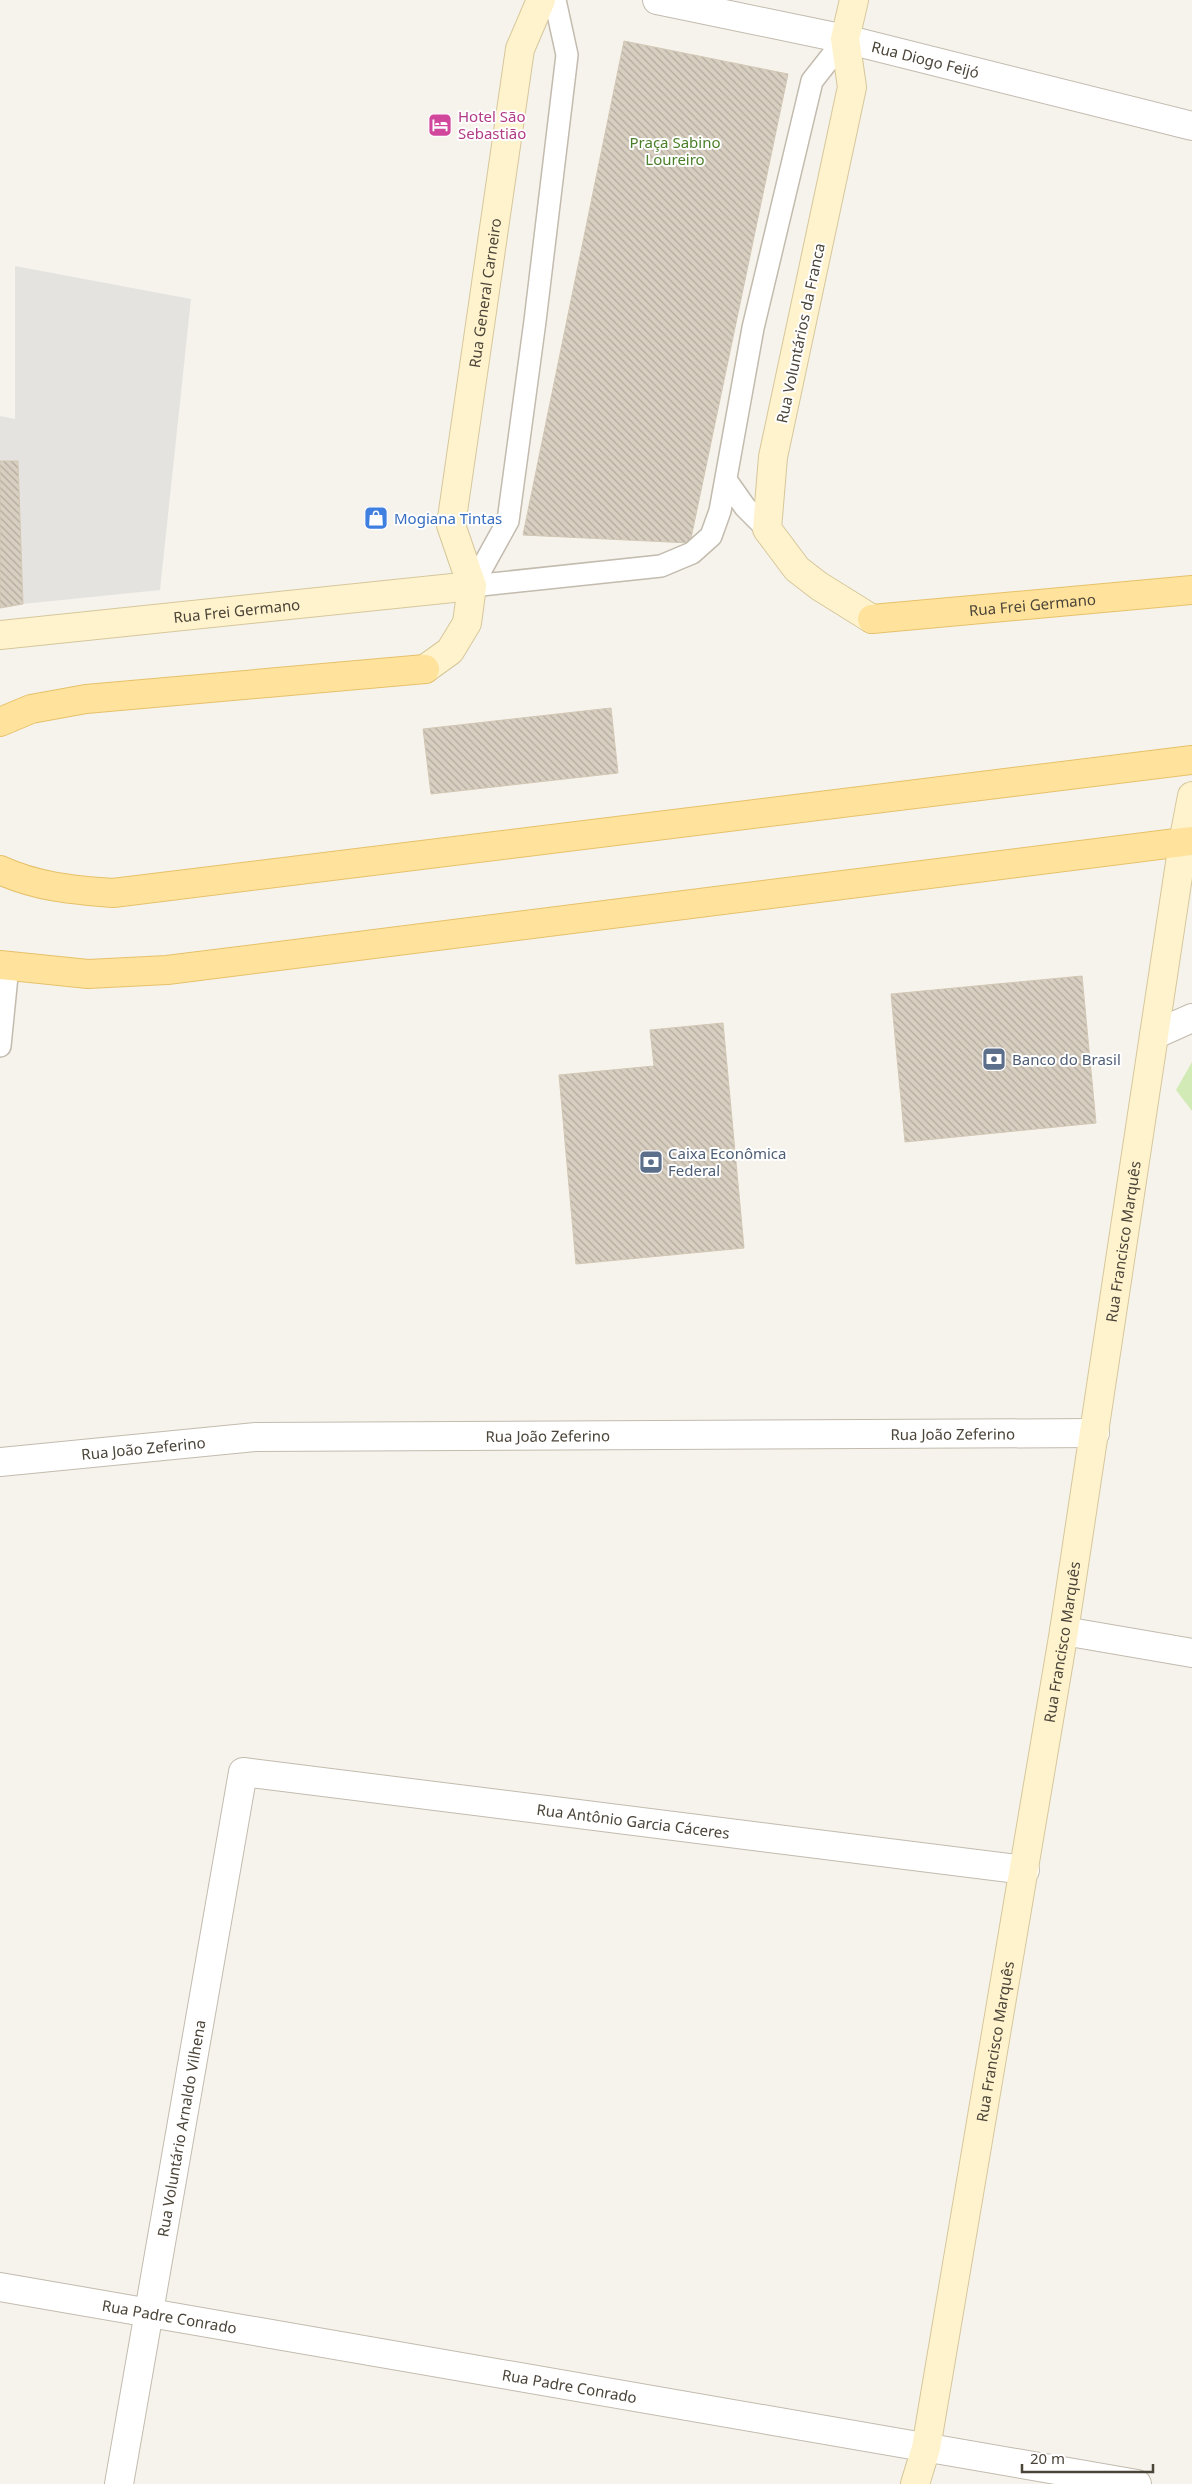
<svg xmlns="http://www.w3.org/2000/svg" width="1192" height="2484" font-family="'Noto Sans',sans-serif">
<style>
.green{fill:#d2eab5}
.parking{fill:#e5e3e0}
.building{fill:url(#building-back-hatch);stroke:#d3c7b4}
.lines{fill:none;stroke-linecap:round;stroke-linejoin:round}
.lane-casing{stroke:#c2bbae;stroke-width:24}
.street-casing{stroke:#c2bbae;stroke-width:30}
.secondary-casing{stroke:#d6c79b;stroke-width:30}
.primary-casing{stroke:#e6c16a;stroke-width:30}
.lane{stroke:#fff;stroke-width:21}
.street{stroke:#fff;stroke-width:28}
.secondary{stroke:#fff3cd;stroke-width:28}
.primary{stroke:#ffe39c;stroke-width:28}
.labels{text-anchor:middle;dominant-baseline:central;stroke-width:4;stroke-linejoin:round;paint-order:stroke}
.street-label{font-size:15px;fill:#4b4439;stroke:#fff}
.hotel-label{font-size:15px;fill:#b23c85;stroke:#fff;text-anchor:start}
.park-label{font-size:15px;fill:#4a7f2a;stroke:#fff}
.shop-label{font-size:15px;fill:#366cbe;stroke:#fff;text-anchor:start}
.service-label{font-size:15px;fill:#4e5e75;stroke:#fff;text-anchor:start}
</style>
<defs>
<pattern id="building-back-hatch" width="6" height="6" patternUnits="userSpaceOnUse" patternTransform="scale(1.25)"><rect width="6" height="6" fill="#d8cfc1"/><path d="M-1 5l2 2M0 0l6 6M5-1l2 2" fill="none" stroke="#b1aa9e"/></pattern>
</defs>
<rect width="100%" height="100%" fill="#f6f3ec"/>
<path class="green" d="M1192 1062V1111L1176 1090Z"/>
<path class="parking" d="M15 266 191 299 160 590 23 604 18 461H0V416L15 419Z"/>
<path class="building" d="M624 41 788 74 690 543 523 535Z
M0 461H18L23 604 0 608Z
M611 708 618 773 431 794 423 729Z
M1082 976 1096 1123 905 1142 891 994Z
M723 1023 744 1248 576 1264 559 1075 654 1066 650 1030Z"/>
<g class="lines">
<g class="lane-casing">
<path id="lane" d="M726 480 745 507 767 529
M472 586 661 566 692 553 711 536 720 511 753 328 812 81 845 39
M472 586 508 521 535 321 567 55 555 0
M0 1046 8 966"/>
</g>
<g class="street-casing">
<g id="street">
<path id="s1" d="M657 0 845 39 1192 126"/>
<path d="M1154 1035 1192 1018"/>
<path id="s2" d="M0 1462 256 1437 1095 1433"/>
<path d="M1064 1631 1192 1653"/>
<path id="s3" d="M0 2287 1137 2484"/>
<path id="s4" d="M119 2484 243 1772 1025 1870"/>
</g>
</g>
<g class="secondary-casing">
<g id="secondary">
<path d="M854 0 845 39 852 87 773 457 767 529 797 569 819 586 872 619"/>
<path id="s5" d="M0 635 472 586"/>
<path id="s6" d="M425 669 450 651 467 623 472 586 451 525 520 49 541 0"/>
<path id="s7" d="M915 2484 926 2448 1064 1631 1183 843 1192 796"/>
</g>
</g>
<g class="primary-casing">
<g id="primary">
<path id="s8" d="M872 619 1192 590"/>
<path d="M0 722 31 709 86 699 425 669"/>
<path d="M0 870C37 887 73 890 113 893L1192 760"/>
<path d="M0 965 88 974 167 970 1192 841"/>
</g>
</g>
<use href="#lane" class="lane"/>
<use href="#street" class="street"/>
<use href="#secondary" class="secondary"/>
<use href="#primary" class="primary"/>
</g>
<defs>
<g id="hotel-square" transform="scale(1.25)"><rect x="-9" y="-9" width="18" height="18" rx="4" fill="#d1479c" stroke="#fff"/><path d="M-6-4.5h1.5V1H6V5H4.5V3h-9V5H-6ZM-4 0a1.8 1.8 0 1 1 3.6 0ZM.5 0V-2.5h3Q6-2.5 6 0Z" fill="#fff"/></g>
<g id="shop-square" transform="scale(1.25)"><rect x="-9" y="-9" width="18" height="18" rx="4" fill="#3f7fe0" stroke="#fff"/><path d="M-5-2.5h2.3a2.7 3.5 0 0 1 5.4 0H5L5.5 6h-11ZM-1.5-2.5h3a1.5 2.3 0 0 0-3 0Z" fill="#fff"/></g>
<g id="bank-square" transform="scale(1.25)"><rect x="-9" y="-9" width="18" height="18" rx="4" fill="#5c6f8a" stroke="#fff"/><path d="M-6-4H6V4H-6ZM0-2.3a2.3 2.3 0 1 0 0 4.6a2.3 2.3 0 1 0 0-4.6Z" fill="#fff"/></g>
</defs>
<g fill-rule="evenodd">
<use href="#hotel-square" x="440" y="125"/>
<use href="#shop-square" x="376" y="518"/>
<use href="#bank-square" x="994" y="1059"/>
<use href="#bank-square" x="651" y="1162"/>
</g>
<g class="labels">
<g class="street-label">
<text stroke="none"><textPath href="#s1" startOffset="275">Rua Diogo Feijó</textPath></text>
<text stroke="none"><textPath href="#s6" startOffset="400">Rua General Carneiro</textPath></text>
<text transform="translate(800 333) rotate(-78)">Rua Voluntários da Franca</text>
<text stroke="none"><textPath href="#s8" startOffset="161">Rua Frei Germano</textPath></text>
<text stroke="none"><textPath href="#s5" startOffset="238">Rua Frei Germano</textPath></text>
<text stroke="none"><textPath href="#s7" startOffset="1260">Rua Francisco Marquês</textPath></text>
<text stroke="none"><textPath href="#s2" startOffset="954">Rua João Zeferino</textPath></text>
<text stroke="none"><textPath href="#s2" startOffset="549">Rua João Zeferino</textPath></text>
<text stroke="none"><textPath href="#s2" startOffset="144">Rua João Zeferino</textPath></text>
<text stroke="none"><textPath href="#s7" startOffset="855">Rua Francisco Marquês</textPath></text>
<text stroke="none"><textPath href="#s4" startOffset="1116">Rua Antônio Garcia Cáceres</textPath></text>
<text stroke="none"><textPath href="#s7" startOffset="450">Rua Francisco Marquês</textPath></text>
<text stroke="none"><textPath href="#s4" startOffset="361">Rua Voluntário Arnaldo Vilhena</textPath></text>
<text stroke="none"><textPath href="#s3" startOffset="172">Rua Padre Conrado</textPath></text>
<text stroke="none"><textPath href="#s3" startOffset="578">Rua Padre Conrado</textPath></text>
</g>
<g class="hotel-label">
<text x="458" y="116">Hotel São<tspan x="458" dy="17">Sebastião</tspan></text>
</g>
<g class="park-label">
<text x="675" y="142">Praça Sabino<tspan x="675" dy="17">Loureiro</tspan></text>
</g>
<g class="shop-label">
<text x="394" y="518">Mogiana Tintas</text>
</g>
<g class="service-label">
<text x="1012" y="1059">Banco do Brasil</text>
<text x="668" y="1153">Caixa Econômica<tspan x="668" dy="17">Federal</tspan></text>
</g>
</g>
<path d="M1022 2464v8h131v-8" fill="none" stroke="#4b4439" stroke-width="2.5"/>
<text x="1030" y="2464" font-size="15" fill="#4b4439" stroke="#ffffff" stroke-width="4" paint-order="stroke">20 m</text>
</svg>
